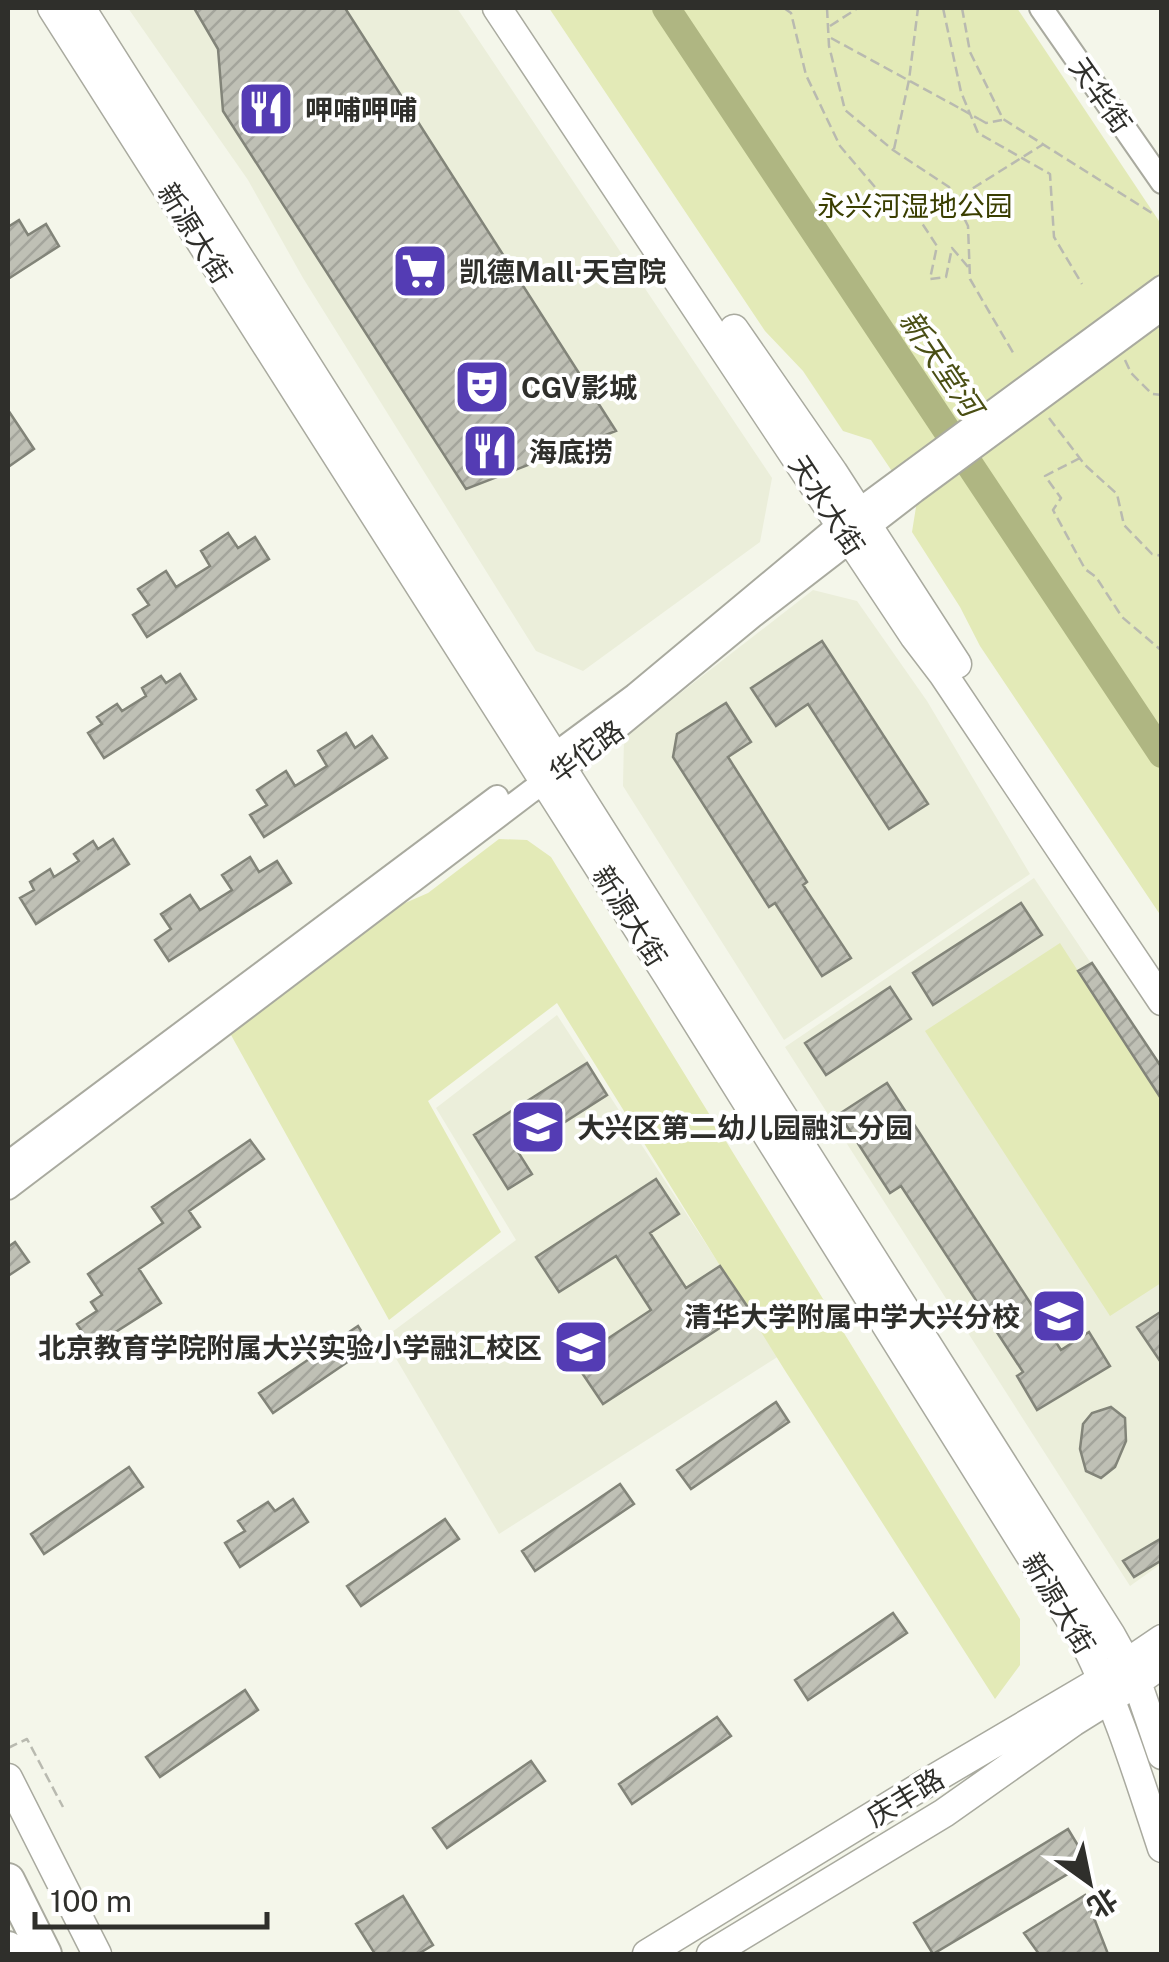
<svg xmlns="http://www.w3.org/2000/svg" width="1169" height="1962" font-family="'Public Sans','Noto Sans SC',sans-serif">
<style>
.built{fill:#ebeeda}
.park{fill:#e3eab7}
.lines{fill:none;stroke-linecap:round;stroke-linejoin:round}
.river{stroke:#afb682;stroke-width:28}
.building{fill:url(#building-hatch);stroke:#828479;stroke-width:2.5}
.minor-casing{stroke:#a9aa9f;stroke-width:26}
.major-casing{stroke:#a9aa9f;stroke-width:31}
.highway-casing{stroke:#a9aa9f;stroke-width:36}
.path{stroke:#b9bab0;stroke-width:2.5;stroke-dasharray:10 5;stroke-linecap:butt}
.minor{stroke:#fff;stroke-width:22}
.major{stroke:#fff;stroke-width:28}
.highway{stroke:#fff;stroke-width:32}
.path-bridge{stroke:#b9bab0;stroke-width:2.5;stroke-dasharray:10 5;stroke-linecap:butt}
.labels{text-anchor:middle;dominant-baseline:central;stroke-width:8;stroke-linejoin:round;paint-order:stroke}
.street-label{font-size:28px;fill:#2f2f2b;stroke:#fff}
.poi-label{font-size:28px;font-weight:bold;fill:#2f2f2b;stroke:#fff;text-anchor:start}
.park-label{font-size:28px;fill:#3a3e00;stroke:#fff}
.water-label{font-size:30px;font-style:italic;fill:#4a4f14;stroke:#fff}
</style>
<defs>
<pattern id="building-hatch" width="6" height="6" patternUnits="userSpaceOnUse" patternTransform="scale(2.5)"><rect width="6" height="6" fill="#bfc0b5"/><path d="M-1 1l2-2M0 6l6-6M5 7l2-2" fill="none" stroke="#a4a59c"/></pattern>
</defs>
<rect width="100%" height="100%" fill="#f4f6ea"/>
<path class="built" d="M128 8H457L772 478 760 542 583 671 536 651 303 278 248 180Z
M813 590 857 601 927 701 1030 874 784 1040 623 786 624 737Z
M1034 878 1161 1068V1564L1130 1586 785 1047Z
M557 1015 779 1356 499 1534 384 1338 516 1240 436 1108Z"/>
<path class="park" d="M549 8H1017L1161 224V916L980 646 960 607 912 532 916 507 871 440 843 431 803 371 765 331Z
M499 839 527 840 551 857 1020 1619V1665L995 1699 784 1369 557 1003 428 1101 501 1232 389 1320 226 1026 357 924 428 893Z
M1060 943 1161 1100V1283L1110 1316 925 1031Z"/>
<g class="lines">
<path class="river" d="M666 8 1162 754"/>
</g>
<path class="building" d="M194 8H345L616 431 466 489 223 111 218 49Z
M19 220 28 235 46 224 59 246 8 279V227Z
M8 410 34 449 8 467Z
M228 533 238 548 255 537 269 559 147 637 133 615 149 605 138 589 166 571 176 587 210 566 201 551Z
M822 641 928 804 889 829 808 704 776 726 751 688Z
M180 674 196 699 104 758 88 733 102 724 97 717 117 704 122 711 146 696 142 688 161 676 166 683Z
M726 703 751 742 728 757 807 882 803 885 851 958 822 976 775 903 769 907 673 757 677 734Z
M346 733 355 748 372 736 387 758 264 837 250 815 267 805 257 790 286 771 295 786 327 766 318 751Z
M113 839 129 864 36 924 20 898 34 890 30 882 50 869 54 877 79 861 74 854 93 841 98 849Z
M250 857 259 872 277 861 291 883 169 961 155 940 171 929 161 914 190 895 200 910 232 890 222 875Z
M1021 903 1042 935 933 1005 913 973Z
M1092 963 1162 1068V1100L1078 971Z
M890 987 911 1019 826 1075 805 1043Z
M587 1063 607 1095 518 1152 532 1174 508 1189 474 1135Z
M887 1083 1061 1350 1089 1332 1110 1366 1037 1410 1017 1376 1023 1372 901 1186 890 1193 839 1114Z
M250 1140 264 1159 189 1211 200 1227 139 1269 161 1303 92 1347 77 1324 97 1311 91 1302 102 1295 88 1274 163 1223 152 1207Z
M656 1179 679 1214 650 1233 686 1288 720 1266 749 1309 603 1404 574 1361 651 1310 616 1256 559 1292 536 1257Z
M15 1242 29 1262 8 1276V1247Z
M1162 1311V1364L1137 1327Z
M358 1326 371 1346 273 1413 259 1393Z
M776 1402 789 1422 691 1489 677 1470Z
M1111 1407 1125 1418 1126 1441 1115 1467 1101 1478 1086 1471 1080 1449 1083 1424 1092 1413Z
M129 1467 143 1487 44 1554 31 1534Z
M620 1484 634 1504 535 1571 522 1551Z
M293 1499 308 1522 240 1567 225 1543 245 1531 238 1521 268 1502 275 1511Z
M445 1519 459 1539 361 1606 347 1586Z
M1162 1538V1560L1134 1577 1123 1561Z
M893 1613 907 1633 808 1700 795 1680Z
M245 1690 258 1710 160 1777 146 1757Z
M717 1717 731 1736 632 1804 619 1784Z
M531 1761 545 1781 447 1848 433 1828Z
M1068 1829 1088 1862 933 1954 914 1923Z
M1085 1895 1108 1954H1039L1024 1933Z
M403 1896 433 1945 418 1954H375L356 1924Z"/>
<g class="lines">
<g class="minor-casing">
<path id="minor" d="M1041 8 1162 182
M543 763 635 695 840 524 1162 287
M8 1163 497 797
M8 1188 530 792 594 747 753 616 915 491 1162 309"/>
</g>
<g class="major-casing">
<path id="major" d="M52 8 668 976 1085 1643C1118 1709 1139 1779 1162 1848
M81 8 1111 1635 1137 1682 1162 1755
M497 8 914 636 943 674 1162 1001
M734 329 833 472 957 664
M8 1778 97 1954
M647 1954 925 1784 1103 1679 1162 1639
M711 1954 944 1813 1073 1722 1137 1682 1162 1664"/>
</g>
<g class="highway-casing">
<path id="highway" d="M8 1880 45 1954
M8 1948 11 1954"/>
</g>
<path class="path" d="M784 8 791 13 806 75 840 146 880 193 906 199 937 246 930 279 946 277 952 248 969 268
M827 8 829 46 845 110 893 150 949 187 968 226 970 279 1015 356
M943 8 961 92 978 133 1050 174 1054 237 1082 284
M962 8 970 52 1003 119 1155 215
M830 26 858 8
M831 38 961 109
M979 119 986 123 1002 120
M894 149 909 80 918 8
M922 220 1042 145
M1125 360 1131 373 1152 394 1162 395
M1049 418 1085 465 1117 494 1124 525 1152 554 1162 556
M1080 458 1045 476 1061 498 1053 510 1085 569 1096 577 1122 617 1162 651
M8 1748 27 1739 63 1807"/>
<use href="#minor" class="minor"/>
<use href="#major" class="major"/>
<use href="#highway" class="highway"/>
<path class="path-bridge" d="M961 109 979 119"/>
</g>
<defs>
<g id="restaurant-square" transform="scale(2.875)"><rect x="-9" y="-9" width="18" height="18" rx="4" fill="#543cb4" stroke="#fff"/><path d="M-5-6h1v4h1v-4h1v4h1v-4h1v5L-1.5 .5V6h-2V.5L-5-1ZM5-6V6H3V1.5H1.5Q1.5-4 5-6Z" fill="#fff"/></g>
<g id="supermarket-square" transform="scale(2.875)"><rect x="-9" y="-9" width="18" height="18" rx="4" fill="#543cb4" stroke="#fff"/><path d="M-6-5.5h2.5l.6 2H6L4.5 2H-2.5L-4.4-4H-6ZM-1.5 3.2a1.3 1.3 0 1 0 .1 0ZM3 3.2a1.3 1.3 0 1 0 .1 0Z" fill="#fff"/></g>
<g id="theatre-square" transform="scale(2.875)"><rect x="-9" y="-9" width="18" height="18" rx="4" fill="#543cb4" stroke="#fff"/><path d="M-5-5.5Q0-4 5-5.5V0Q5 5 0 6Q-5 5-5 0ZM-3.3-2.5H-1v1.5H-3.3ZM1-2.5H3.3v1.5H1ZM-2.8 1Q0 5.5 2.8 1Z" fill="#fff"/></g>
<g id="school-square" transform="scale(2.875)"><rect x="-9" y="-9" width="18" height="18" rx="4" fill="#543cb4" stroke="#fff"/><path d="M0-5L7-2L0 1L-7-2ZM-4 1L0 2.5L4 1V4Q0 6-4 4Z" fill="#fff"/></g>
</defs>
<g fill-rule="evenodd">
<use href="#restaurant-square" x="266" y="109"/>
<use href="#supermarket-square" x="420" y="271"/>
<use href="#theatre-square" x="482" y="387"/>
<use href="#restaurant-square" x="490" y="451"/>
<use href="#school-square" x="538" y="1127"/>
<use href="#school-square" x="1059" y="1316"/>
<use href="#school-square" x="581" y="1347"/>
</g>
<g class="labels">
<g class="street-label">
<text transform="translate(1101 95) rotate(55)">天华街</text>
<text transform="translate(195 233) rotate(58)">新源大街</text>
<text transform="translate(827 505) rotate(57)">天水大街</text>
<text transform="translate(586 751) rotate(-36)">华佗路</text>
<text transform="translate(630 916) rotate(58)">新源大街</text>
<text transform="translate(1059 1603) rotate(59)">新源大街</text>
<text transform="translate(905 1797) rotate(-31)">庆丰路</text>
</g>
<g class="poi-label">
<text x="305" y="109">呷哺呷哺</text>
<text x="459" y="271">凯德Mall·天宫院</text>
<text x="521" y="387">CGV影城</text>
<text x="529" y="451">海底捞</text>
<text x="577" y="1127">大兴区第二幼儿园融汇分园</text>
<text x="1020" y="1316" text-anchor="end">清华大学附属中学大兴分校</text>
<text x="542" y="1347" text-anchor="end">北京教育学院附属大兴实验小学融汇校区</text>
</g>
<g class="park-label">
<text x="915" y="205">永兴河湿地公园</text>
</g>
<g class="water-label">
<text transform="translate(941 363) rotate(56)">新天堂河</text>
</g>
</g>
<rect width="1169" height="1962" fill="none" stroke="#2f2f2b" stroke-width="20"/>
<g transform="translate(1089 1882) rotate(147)" stroke="#ffffff" stroke-width="8" paint-order="stroke">
<path d="M0-8L18 38L0 25L-18 38Z" fill="#2f2f2b"/>
<text y="-15" font-size="28" font-weight="bold" text-anchor="middle" fill="#2f2f2b">北</text>
</g>
<path d="M35 1912v15h232v-15" fill="none" stroke="#2f2f2b" stroke-width="5"/>
<text x="50" y="1912" font-size="30" fill="#2f2f2b" stroke="#ffffff" stroke-width="8" paint-order="stroke">100 m</text>
</svg>
